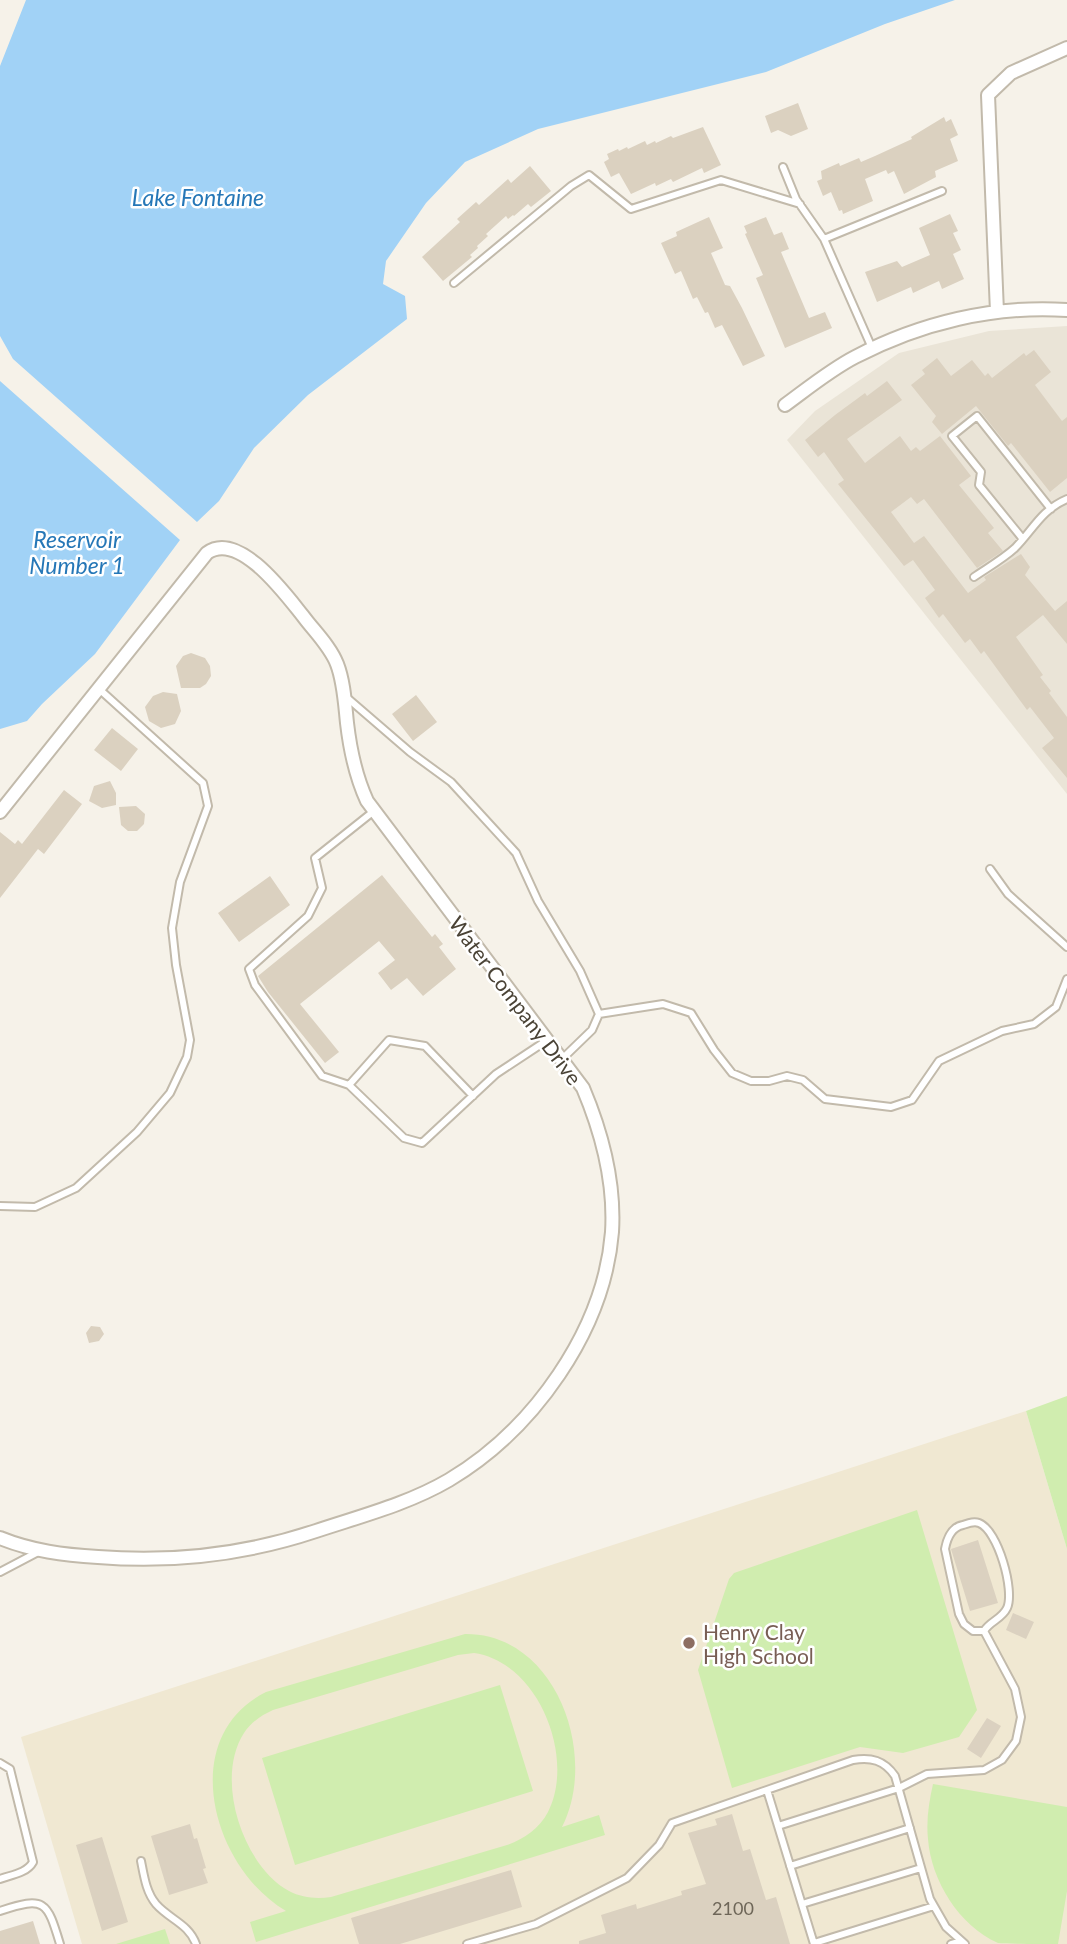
<svg xmlns="http://www.w3.org/2000/svg" width="1067" height="1944" font-family="Lato,sans-serif">
<style>
.residential{fill:#eae4d7}
.education{fill:#f0e8d2}
.green{fill:#d0edaf;fill-rule:evenodd}
.water{fill:#a1d2f6}
.building{fill:#dbd1c0}
.lines{fill:none;stroke-linecap:round;stroke-linejoin:round}
.service-casing{stroke:#c2baab;stroke-width:10}
.minor-casing{stroke:#c2baab;stroke-width:16}
.service{stroke:#fff;stroke-width:6}
.minor{stroke:#fff;stroke-width:12}
.education-dot{fill:#8d6e63;stroke:#fff;stroke-width:2.5}
.labels{text-anchor:middle;dominant-baseline:central;stroke-width:5;stroke-linejoin:round;paint-order:stroke}
.number-label{font-size:18px;fill:#6e6658}
.street-label{font-size:21px;fill:#4a4336;stroke:#fff}
.education-label{font-size:21px;fill:#785e54;stroke:#fff;text-anchor:start}
.water-label{font-size:23px;font-style:italic;fill:#2577b7;stroke:#fff}
</style>
<rect width="100%" height="100%" fill="#f6f2e9"/>
<path class="residential" d="M1067 326V794L787 440 815 411 899 353 989 331Z"/>
<path class="education" d="M1026 1411 1067 1549V1944H82L21 1737Z"/>
<path class="green" d="M1067 1396V1549L1026 1411Z
M917 1510 977 1710 959 1737 903 1753 860 1747 732 1788 698 1670 729 1579 734 1573Z
M465 1634C556 1633 599 1755 562 1827L599 1815 605 1835 256 1942 250 1922 286 1911C212 1868 176 1737 266 1692ZM474 1653C538 1662 576 1757 548 1812 539 1829 524 1839 507 1845L331 1897C317 1899 302 1898 289 1891 243 1866 214 1779 244 1733 251 1722 262 1715 273 1710L458 1655Z
M500 1685 533 1791 295 1865 262 1758Z
M933 1784 1067 1807V1891L1058 1944C1043 1944 1011 1944 998 1943 959 1926 931 1880 928 1839 926 1820 929 1802 933 1784Z
M165 1929 170 1944H116Z"/>
<path class="water" d="M26 0H955L885 24 766 72 538 129 465 162 426 203 386 261 383 284 405 296 407 319 308 395 254 448 219 501 197 522 13 359 0 336V66Z
M0 381 180 540 95 654 42 704 27 721 0 729Z"/>
<path class="building" d="M798 103 808 129 791 136 778 130 771 133 765 116Z
M944 117 946 122 951 119 958 135 950 139 958 161 935 171 936 177 904 194 894 171 888 174 886 170 865 179 873 201 843 214 842 210 839 211 831 192 823 196 817 181 822 179 821 171 839 163 840 166 859 158 861 162 875 156 912 139 911 137Z
M703 127 721 165 704 173 702 168 673 182 671 179 656 186 655 183 631 194 619 173 611 177 604 162 609 159 607 154 618 149 619 151 627 147 628 149 645 141 647 145 655 141 656 143 671 136 673 138Z
M530 166 551 191 531 207 528 204 514 216 513 215 508 219 506 216 486 234 488 236 477 246 478 248 470 255 472 257 443 281 422 257 460 222 457 219 476 202 479 205 508 179 511 183Z
M950 214 958 231 953 233 961 250 953 254 964 279 942 289 939 281 913 293 911 287 877 302 865 272 897 261 902 267 930 255 919 228Z
M709 217 723 248 711 253 725 285 730 286 742 308 765 356 743 366 722 325 715 328 708 312 705 313 697 297 693 299 681 271 675 274 661 243 677 236 676 232Z
M766 217 774 235 782 232 789 249 781 252 809 318 825 312 832 328 785 348 756 278 763 275 745 234 747 233 744 226Z
M1034 350 1051 372 1035 385 1062 421 1067 417V478L1050 492 1011 443 1008 446 976 406 942 434 932 422 936 416 911 385 925 374 922 370 937 358 951 376 972 360 985 376 988 373 992 378 1024 353 1026 356Z
M887 381 902 400 847 439 865 463 900 436 911 451 916 447 920 451 940 436 971 476 959 485 994 528 988 533 1003 551 977 568 924 499 917 504 911 497 891 512 914 543 924 536 968 593 986 580 984 577 1021 554 1030 567 1025 575 1055 611 1067 601V644L1043 615 1016 637 1043 675 1040 677 1051 691 1049 693 1067 717V778L1042 748 1054 738 1030 707 1027 710 984 651 981 654 970 639 965 643 943 614 939 618 925 598 935 590 913 560 904 566 838 484 844 480 824 452 818 457 805 440 835 415 865 393 867 396Z
M191 653 205 658 210 666 211 676 206 684 200 688H181L176 666 183 656Z
M163 692 177 694 181 711 175 724 161 728 149 721 145 707 153 696Z
M416 695 437 722 413 741 392 714Z
M112 728 138 749 121 771 94 750Z
M110 781 116 793V805L102 808 89 801 94 786Z
M64 790 82 804 44 854 38 849 0 898V832L15 844 18 840 22 844Z
M136 806 145 814 144 824 137 831H128L121 825 119 807Z
M382 875 432 937 435 934 443 944 439 947 456 969 423 996 407 978 391 990 378 973 395 960 379 941 300 1004 339 1052 325 1063 268 992 258 976Z
M270 876 290 905 239 942 218 913Z
M91 1326 100 1327 104 1334 99 1341 89 1343 86 1333Z
M978 1540 998 1603 970 1611 951 1549Z
M1013 1613 1034 1622 1026 1639 1006 1630Z
M987 1718 1001 1726 981 1758 967 1749Z
M732 1814 743 1851 750 1849 766 1900 776 1897 790 1944H579V1941L606 1933 601 1915 636 1904 637 1909 682 1895 681 1891 706 1884 688 1833 717 1825 715 1819Z
M190 1824 194 1839 197 1838 206 1868 203 1869 208 1883 169 1895 151 1836Z
M102 1837 128 1922 102 1931 76 1845Z
M511 1870 522 1907 400 1944H359L351 1918Z
M33 1921 40 1944H0V1931Z"/>
<g class="lines">
<g class="service-casing">
<path id="service" d="M783 167 796 199 824 239 872 348
M824 239 942 191
M454 283 571 186 589 175 631 209 721 180 800 204
M1022 538 979 485 981 472 952 436 977 416 1051 509
M974 577C987 568 1003 559 1015 548 1033 530 1041 510 1067 499
M345 696 410 752 451 782 516 853 538 901 580 971 599 1014 592 1030 561 1060
M374 811 315 858 322 888 308 916 249 969 255 985 322 1076 349 1085 404 1138 422 1143 496 1074 546 1041
M990 869 1008 894 1067 947
M599 1014 663 1004 691 1013 714 1050 732 1073 751 1081H769L787 1076 803 1080 825 1099 891 1107 912 1100 939 1061 1002 1031 1034 1024 1056 1007 1067 979
M349 1085 389 1040 425 1046 473 1096
M0 1206 35 1207 76 1188 137 1132 170 1093 187 1057 190 1040 176 965 172 928 180 882 208 806 203 783 98 688
M0 1572 38 1552
M0 1763 10 1769 33 1862C27 1873 11 1875 0 1879
M767 1790 814 1944
M778 1826 899 1788 927 1774 984 1770 1002 1760 1016 1741 1021 1717 1015 1689 984 1631C990 1621 1002 1619 1007 1608 1015 1591 998 1530 979 1523 974 1521 969 1523 963 1525 952 1527 947 1538 945 1549L959 1614 964 1624 973 1631H984
M141 1861C144 1876 146 1892 156 1904 169 1919 189 1924 196 1944
M790 1866 910 1828
M802 1904 921 1868
M0 1911C45 1896 47 1901 60 1944
M814 1943 934 1906
M467 1944 536 1924 627 1878 659 1845 672 1823 853 1760C871 1757 884 1760 895 1776L930 1899 946 1927 965 1944
M951 1944 961 1941"/>
</g>
<g class="minor-casing">
<path id="minor" d="M997 312 988 95 1011 73 1067 48
M785 405C807 389 830 370 855 357 920 323 994 305 1067 310
M0 812 207 553C239 530 286 595 303 616 314 631 330 646 337 664 344 682 345 704 347 723 350 749 356 777 367 801L583 1088C602 1133 615 1183 612 1232 604 1331 533 1430 449 1480 408 1504 361 1516 316 1531 244 1555 174 1563 98 1557 64 1555 32 1551 0 1538"/>
</g>
<use href="#service" class="service"/>
<use href="#minor" class="minor"/>
</g>
<circle class="education-dot" cx="689" cy="1643" r="7"/>
<g class="labels">
<g class="number-label">
<text x="733" y="1908">2100</text>
</g>
<g class="street-label">
<text transform="translate(516 1000) rotate(53)">Water Company Drive</text>
</g>
<g class="education-label">
<text x="703" y="1631">Henry Clay<tspan x="703" dy="24">High School</tspan></text>
</g>
<g class="water-label">
<text x="198" y="197">Lake Fontaine</text>
<text x="77" y="539">Reservoir<tspan x="77" dy="26">Number 1</tspan></text>
</g>
</g>
</svg>
